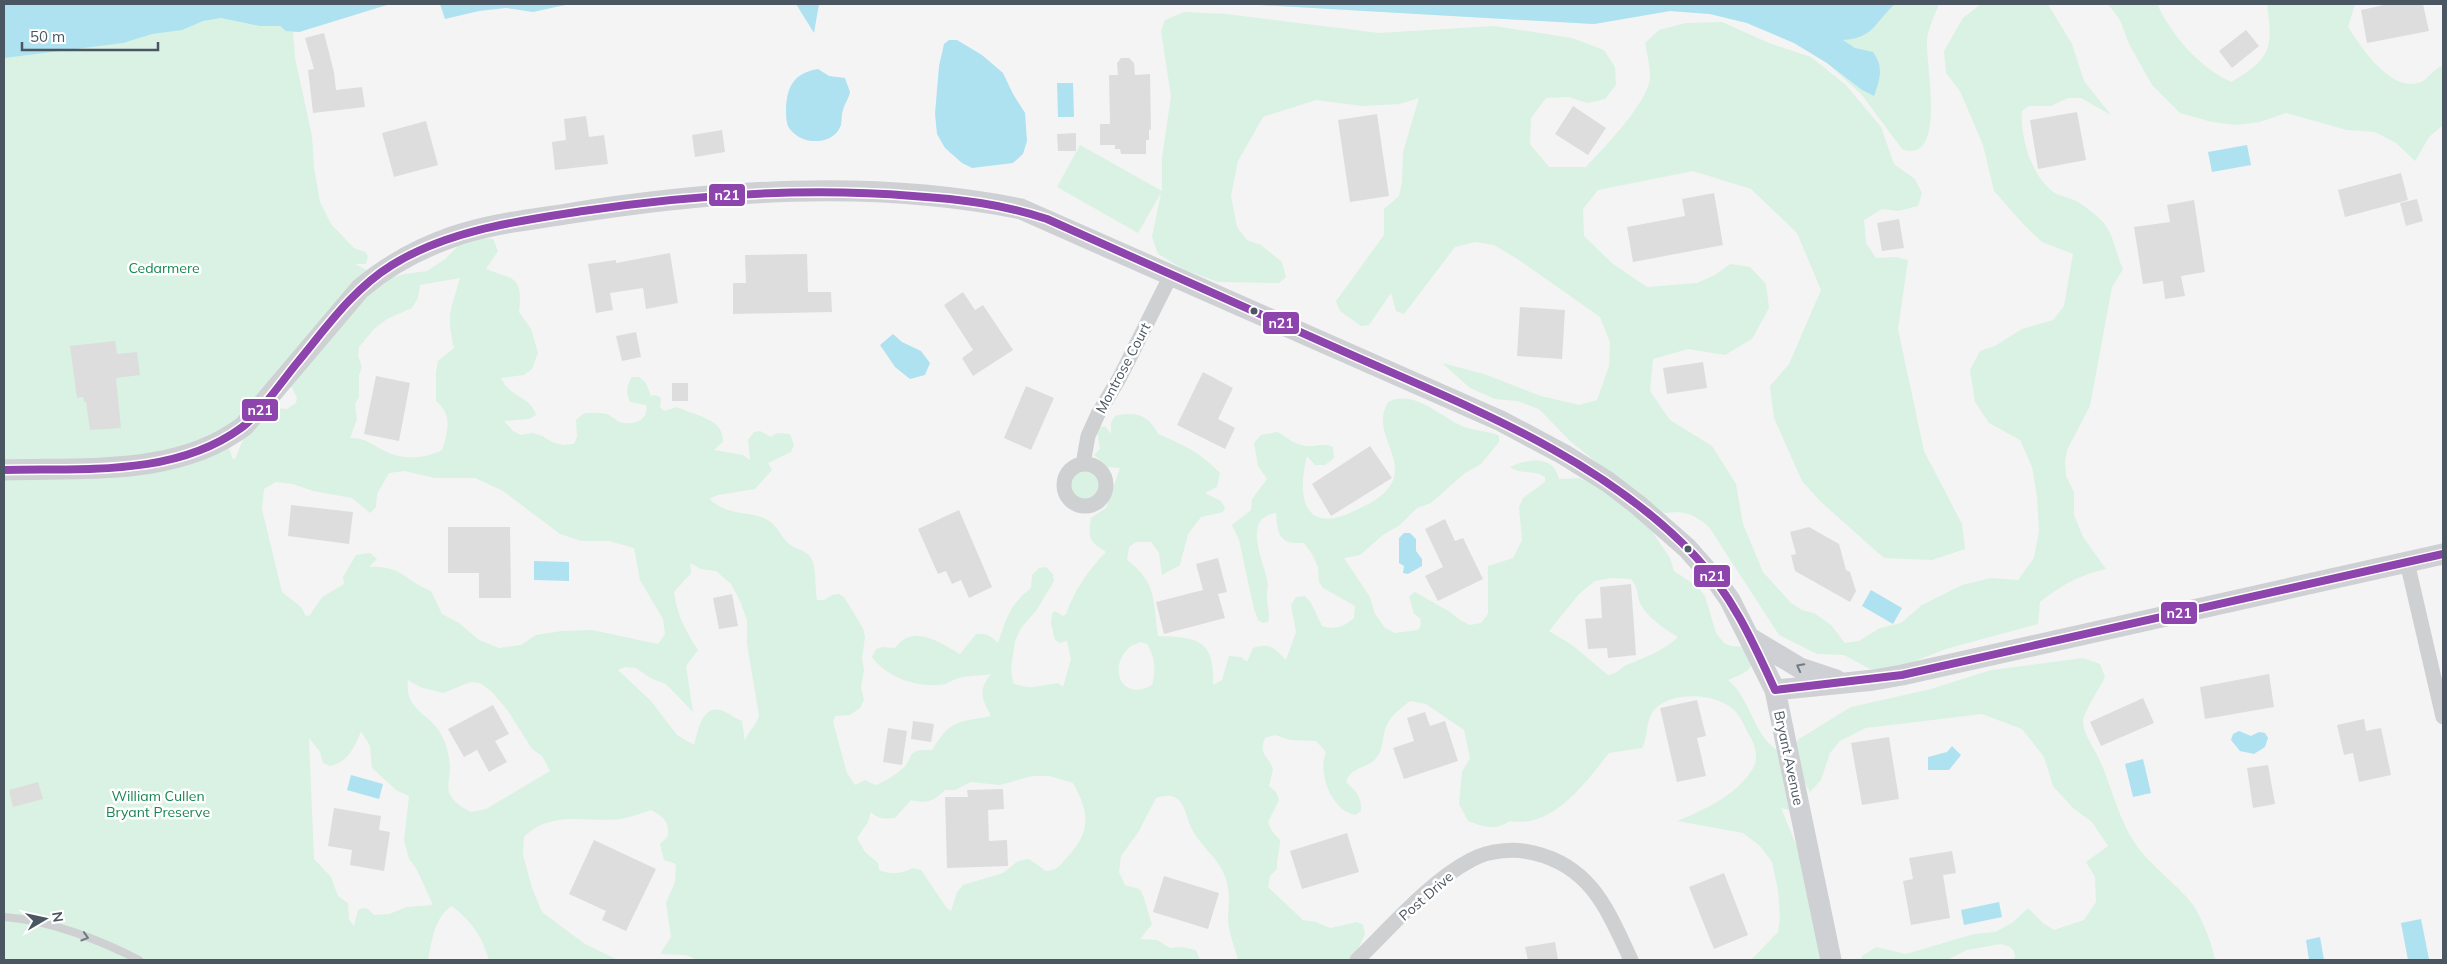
<svg xmlns="http://www.w3.org/2000/svg" width="2447" height="964" font-family="Mulish,sans-serif">
<style>
.green{fill:#d9f2e3;fill-rule:evenodd}
.water{fill:#aee2f0}
.building{fill:#ddddde}
.lines{fill:none;stroke-linecap:round;stroke-linejoin:round}
.lane{stroke:#ced0d2;stroke-width:8}
.street{stroke:#ced0d2;stroke-width:15}
.secondary{stroke:#ced0d4;stroke-width:21}
.bus-1-casing{stroke:#fff;stroke-width:11}
.bus-1{stroke:#8e44ad;stroke-width:8}
.oneway{stroke:#727b84}
.oneway2{stroke:#727b83}
.bus-dot{fill:#4a5661;stroke:#fff;stroke-width:2}
.labels{text-anchor:middle;dominant-baseline:central;stroke-width:5;stroke-linejoin:round;paint-order:stroke}
.park-label{font-size:14px;fill:#17864f;stroke:#fff}
.street-label{font-size:14px;fill:#4a5661;stroke:#fff}
.line-badge{stroke:#fff;stroke-width:2}
.badge-label{font-size:14px;text-anchor:middle;font-weight:bold;fill:#fff}
</style>
<rect width="100%" height="100%" fill="#f4f4f4"/>
<path class="green" d="M4 4H390L299 32 293 31 295 58 312 136 314 168 320 202 331 224 354 248 365 252 368 256 366 264H355L376 275 366 296 392 278 404 274 427 271 445 259 458 246 481 238 493 239 498 251 486 269C514 280 523 275 519 312L531 329 538 353 532 369 524 375 501 378C503 381 505 386 508 388 518 399 531 398 536 415L529 419 504 421 513 431 521 435 533 433 542 436 554 443 563 445 574 444 577 437 576 420 583 414C590 412 599 413 606 414 611 415 615 420 620 422 633 426 650 420 646 405L630 402C626 392 626 386 632 377H639L646 383 651 396 656 395 661 398 660 407 664 411 677 407C695 416 724 418 723 442L714 450 743 455 750 460 748 440 754 432 760 431 771 437 777 433 790 434 794 445 791 452 768 463 772 470 755 489 718 495 709 499C727 514 737 511 758 516 778 522 777 533 789 544 797 550 809 550 813 562 816 571 815 589 817 600H824L832 595 839 594 844 597 863 628 865 637 862 658 864 670 861 687 864 700 860 708 850 715 835 716 833 722 847 773 855 785 865 780 875 785C885 782 895 775 902 769 915 758 905 748 932 750 952 718 957 723 991 716 981 697 978 691 991 674 980 676 966 675 956 679 949 682 945 685 938 685 915 687 885 676 872 657L876 649 883 647 895 648C913 623 939 642 960 654L976 634C986 633 991 636 998 643 1006 619 1010 604 1031 588L1032 575 1039 568 1046 567 1053 574 1054 581 1036 611 1021 628 1015 641 1011 668 1013 683C1029 691 1041 685 1058 683L1063 687 1071 659 1067 641 1060 643 1055 640 1051 623 1052 613 1055 611 1063 616 1066 614C1074 591 1089 569 1106 552 1089 542 1088 538 1091 518L1106 508 1120 468 1107 467 1094 455 1100 449 1097 430 1099 427 1105 426 1111 434V423L1115 416C1136 411 1149 415 1158 434 1182 444 1201 453 1220 473L1217 487 1205 493 1221 501 1225 508 1223 512 1201 517 1188 534 1180 565 1162 575 1159 553 1151 542H1136L1129 547 1127 560C1157 582 1153 601 1158 636 1198 637 1215 640 1213 685L1222 680 1229 656 1241 657 1247 662 1253 648C1270 642 1275 649 1286 660L1296 632 1291 605 1296 597 1305 596 1311 603 1322 626C1337 630 1343 627 1354 618L1355 606 1323 588 1319 582 1318 567 1312 554 1304 543C1279 544 1278 536 1276 513 1240 518 1265 563 1268 584 1268 587 1267 591 1267 595 1266 605 1271 612 1268 622L1263 623 1258 620 1254 609 1239 540 1232 525 1251 510 1252 499 1267 479 1258 466 1254 443 1261 435 1277 432C1287 437 1293 444 1306 446 1316 447 1323 442 1333 447L1334 458 1325 465H1315L1307 456C1296 499 1305 536 1356 510 1365 506 1375 501 1383 494 1416 463 1368 436 1388 402 1414 389 1439 416 1462 426 1473 431 1491 431 1499 436V442L1481 464 1465 473 1431 503 1417 508 1400 525 1384 534 1360 555 1344 558 1370 597 1375 614 1385 628 1395 633 1418 630 1421 625 1420 618 1414 614 1409 596 1415 592 1450 612 1460 620 1470 625 1481 623 1488 614V566L1513 558 1522 540 1519 507 1523 498 1545 482V477C1533 469 1521 475 1510 467 1527 459 1554 454 1559 479L1580 478 1604 489 1647 524 1670 558 1674 571 1698 587 1705 596 1716 633 1724 643 1731 646 1747 647 1755 660C1749 673 1740 675 1728 680 1751 699 1752 733 1777 750L1794 746 1799 739 1851 707 1931 689 1991 670 2083 658 2100 664 2105 677C2100 688 2084 711 2083 721 2083 735 2096 750 2101 763 2113 791 2120 824 2139 849 2154 868 2175 883 2190 901 2200 913 2213 945 2215 960H2010L2015 958 2014 951 2010 947 2001 944 1967 950 1947 960H1861L1862 956 1876 947 1906 954 1974 934 1995 932 2012 923 2028 908 2043 923 2054 930 2084 920 2096 902 2095 877 2086 862 2108 846 2092 822 2073 808 2053 786 2044 757 2022 729 1982 714 1866 728 1840 741 1830 753 1821 780 1810 792 1802 778 1795 805 1789 810 1781 808 1804 864 1827 960H1751L1778 932 1780 917 1778 890 1772 862 1760 846 1743 833 1677 821C1703 811 1743 792 1755 764 1758 754 1754 743 1749 735 1745 727 1741 718 1736 712 1720 693 1672 690 1655 709 1645 719 1649 736 1642 748L1609 753C1586 782 1553 829 1510 821 1495 831 1484 827 1468 821L1459 804 1462 772 1470 758 1464 730 1426 704 1410 701C1401 708 1390 716 1386 727 1382 737 1384 747 1377 757 1368 769 1351 766 1346 782 1356 791 1362 797 1361 811L1355 815C1332 811 1317 773 1326 752L1316 741 1290 740 1275 735 1265 738C1258 754 1268 755 1273 769L1269 786 1276 792 1279 800 1268 822 1272 831 1280 840C1280 850 1276 859 1277 869L1270 876 1268 887 1303 920 1316 922 1330 928 1357 922 1363 925 1365 934 1353 960H1238C1235 947 1228 932 1228 919 1229 903 1231 886 1222 870 1215 856 1202 846 1194 833 1183 815 1187 788 1156 798L1139 831 1121 856 1119 872 1125 885C1129 887 1137 887 1140 890 1143 892 1150 918 1152 924L1140 939 1157 940 1170 948 1182 947 1196 950 1200 960H697L686 955 660 954 671 937 666 903 675 882 676 864 664 860 660 844 668 836C669 821 664 817 651 810 641 813 631 817 621 819 587 823 552 809 524 837L523 855 532 888 542 912 585 944 618 960H489C481 935 473 923 452 906 434 917 432 941 428 960H4ZM460 278C451 311 446 313 454 348L438 361 436 372V401C453 415 448 432 442 450 427 458 406 460 389 453 374 447 367 437 350 438L357 419 355 404 359 397V375L362 367 358 356 359 347 374 329 387 319 412 308 418 298 420 285ZM290 384 297 398 296 403 287 409 266 407 250 423 235 459H233L227 444ZM404 471 435 478H475L503 491 560 534 581 541H609L634 548 640 580 663 619 665 634 658 644 592 630 562 631 536 635 521 645 499 648 479 640 459 623 442 614 431 591C405 581 402 565 369 567L377 559 370 553 356 555 343 577 344 584 322 597 310 615 306 616 301 607 282 592 262 509 264 489 276 482 293 484 313 491 352 498 370 513 376 507 377 494 389 473ZM690 563 701 569 716 571 731 584 740 601 747 620V644L759 716C756 726 748 731 745 741L742 721C734 718 728 712 720 710 701 706 698 733 694 745L677 735 651 701 618 670 625 667 636 668 650 678 666 684 693 712 686 666 698 650C685 630 677 615 674 592L691 573ZM1611 578 1631 579C1640 591 1636 595 1641 605 1648 618 1666 630 1678 637 1663 651 1646 657 1629 664 1620 667 1618 674 1608 675L1572 645 1549 631 1579 594 1595 581ZM1140 642 1147 644C1155 656 1156 671 1152 685 1120 703 1108 666 1129 648 1131 645 1137 644 1140 642ZM408 680 420 687 443 693 471 682 480 683 492 692 508 711 532 749 542 756 550 771 486 809 471 812C462 807 453 803 449 792 447 786 450 776 450 769 450 758 447 746 442 736 431 713 404 712 408 680ZM361 731 370 746 372 768 396 790 409 796 404 840 409 859 416 868 433 905 407 907 389 914 374 915 368 909 362 908 358 910 354 926 349 920 348 903 338 896 331 877 314 859 309 738 320 752 323 763 330 766C348 762 355 747 361 731ZM1032 776H1049L1073 783C1088 810 1092 830 1070 854 1061 863 1060 870 1046 871L1029 859 1018 861 1003 873 963 885 957 892 951 911 946 907 921 870 913 868C900 874 893 875 879 870L878 863 865 852 857 838 868 822 871 812C878 819 884 819 895 818L911 800C927 804 934 801 945 790H955L971 782 1000 785Z
M1242 4H1939C1935 15 1928 28 1927 40 1925 61 1948 166 1902 149L1862 95 1827 63 1794 43 1747 23 1710 14 1670 11 1594 24Z
M1981 4H2046L2049 6 2072 44 2084 81 2111 115 2081 98H2068L2051 106H2029L2022 111C2020 137 2031 174 2052 191 2058 196 2067 197 2074 200 2080 202 2100 218 2104 223 2114 236 2116 254 2123 269L2112 287 2090 406 2067 450 2065 462 2066 476 2074 492V515L2083 537 2106 569C2078 576 2063 584 2040 602L2038 624 1946 649 1897 668 1884 671 1870 669 1844 655 1817 654 1779 635 1709 527C1701 520 1691 513 1679 512 1671 512 1666 514 1658 512L1570 441 1539 409 1517 401 1495 399 1470 388 1442 363 1484 374 1541 396 1579 405 1597 400 1609 366 1610 342 1600 317 1519 260 1494 245 1475 242 1455 247 1404 314 1396 311 1391 293 1369 325 1361 326 1340 311 1336 301 1384 235V209L1399 196 1402 182 1403 152 1419 98 1400 104 1362 106 1316 100 1263 117 1238 161 1231 196 1237 227 1247 240 1261 245 1282 262 1286 277 1279 283 1218 282 1185 270 1158 254 1152 237 1161 193 1138 233 1057 187 1080 145 1162 191V158L1171 96 1161 31 1165 20 1184 12 1227 14 1379 33 1494 26 1572 38 1604 50 1615 67 1616 85 1605 99 1588 103 1568 97 1546 98 1531 118 1530 144 1549 167H1586C1603 149 1649 102 1650 77 1650 66 1647 54 1645 43L1659 30 1686 23 1722 22 1769 43 1811 57 1846 85 1881 127 1894 164 1915 179 1922 193 1918 206 1898 211 1882 209 1864 220 1866 243 1876 258 1896 257 1908 260 1898 329 1924 451 1962 524 1965 549 1932 560 1884 558 1868 544 1820 501 1802 481 1774 418 1770 386 1789 364 1821 290 1797 233 1751 189 1693 171 1598 190 1583 209 1584 236 1613 264 1647 287 1697 283 1715 275 1730 264 1750 267 1766 284 1769 308 1752 339 1725 355 1688 349 1653 359 1650 391 1670 420 1712 446 1736 484 1743 524 1763 572 1791 603 1802 610 1814 613 1831 625 1845 643 1859 641 1880 628 1901 623 1922 605 1962 585 1991 578 2018 580 2034 558 2039 531 2037 496 2032 467 2020 440 1989 423 1975 402 1970 370 1980 351 1995 346 2022 329 2053 320 2064 306 2073 254 2042 242 2024 225 1994 191 1983 145 1960 91 1946 73 1944 51 1963 18Z
M2108 4H2157C2173 37 2198 66 2231 82 2272 59 2273 47 2267 4H2355L2348 27C2361 47 2391 94 2421 82 2430 78 2433 68 2443 66V125L2429 137 2415 161 2396 143 2375 132 2347 130 2286 113 2260 122 2237 125 2212 122 2180 113 2152 85 2129 44 2120 20Z
M1068 485a18 18 0 1 1 36 0a18 18 0 1 1-36 0Z"/>
<path class="water" d="M4 4H390L299 32 286 31 280 26H260L221 18 203 21 182 30 152 34 123 43 4 58Z
M440 4H570L533 12 506 8 479 11 445 19Z
M796 4H819L814 33Z
M1242 4H1895C1874 23 1874 38 1843 40L1855 48 1873 52C1884 67 1880 79 1874 96L1862 90 1827 63 1794 43 1747 23 1710 14 1670 11 1594 24Z
M949 40H957L982 55 1003 73 1013 94 1025 113 1027 141 1023 154 1013 163 972 168 962 163 945 148 937 134 935 114 939 66 944 44Z
M818 69 829 76 845 78 850 92C849 98 845 103 843 110 841 115 842 120 841 125 837 137 824 142 813 141 804 141 794 135 789 128 786 123 786 115 786 109 787 86 794 73 818 69Z
M1057 83H1073L1074 117H1058Z
M2247 145 2251 165 2212 172 2208 152Z
M893 334 902 342 921 351 930 363 925 375 910 379 895 367 880 345Z
M1404 533H1410L1416 539V551L1422 559V566L1408 574 1403 573 1404 566 1399 563V538Z
M534 561 569 562V581L534 580Z
M1871 590 1902 608 1893 624 1862 606Z
M2239 731 2251 736 2259 732 2265 733 2268 738 2265 747 2254 754 2240 751 2231 740 2233 734Z
M1952 746 1961 755 1949 770H1928V757L1947 752Z
M2143 759 2151 793 2133 797 2125 764Z
M351 775 383 784 379 799 347 790Z
M1999 902 2002 917 1964 925 1961 910Z
M2421 919 2429 959 2408 960 2401 923Z
M2320 937 2324 960H2309L2306 940Z"/>
<path class="building" d="M2389 4H2423L2429 31 2367 43 2361 10Z
M2246 30 2259 46 2232 68 2219 51Z
M324 33 334 72 336 90 362 87 365 107 313 113 308 70 314 69 305 38Z
M1121 58H1129L1134 63 1135 75 1150 74 1151 129 1149 130V140H1146V154H1121L1120 149H1115V145H1100V124H1110L1109 75H1118L1117 63Z
M1573 106 1606 128 1588 155 1555 134Z
M2077 112 2086 160 2038 169 2030 120Z
M1377 114 1389 196 1350 202 1338 120Z
M586 116 589 137 604 135 608 164 555 170 552 142 566 140 564 119Z
M426 121 438 165 394 177 382 133Z
M722 130 725 152 695 157 692 135Z
M1076 133V151H1058L1057 134Z
M2401 173 2408 200 2345 217 2338 190Z
M1714 193 1723 245 1633 262 1627 227 1685 216 1682 199Z
M2417 199 2423 221 2406 226 2400 203Z
M2194 200 2205 272 2181 276 2185 296 2165 299 2163 281 2143 284 2134 227 2170 222 2167 205Z
M1899 219 1904 248 1882 251 1877 223Z
M670 253 678 303 646 309 643 288 610 293 613 310 596 313 588 264 616 260V263Z
M807 254 808 292H831L832 312 733 314V283H746L745 255Z
M963 292 975 310 983 305 1013 350 973 376 962 358 973 350 944 305Z
M1520 307 1565 310 1562 359 1517 356Z
M636 332 641 357 622 361 616 336Z
M115 341 117 354 137 352 140 375 116 378 121 428 90 430 86 402H84L83 397 77 398 70 346Z
M1703 362 1707 388 1667 394 1663 368Z
M1203 372 1233 388 1218 419 1235 428 1225 449 1177 425Z
M376 376 410 383 399 441 364 434Z
M672 383H688V401H672Z
M1026 386 1054 398 1031 450 1004 438Z
M1370 446 1392 478 1331 516 1312 484Z
M291 505 353 512 349 544 288 536Z
M959 510 992 587 969 598 961 580 952 584 946 571 938 574 918 529Z
M1445 519 1455 541 1463 538 1483 579 1438 601 1425 576 1443 567 1425 529Z
M448 527H510L511 598H479V573H448Z
M1809 527 1839 544 1846 570 1850 572 1856 591 1850 602 1795 571 1791 555 1796 554 1790 532Z
M1218 558 1227 592 1218 594 1225 618 1164 634 1156 602 1203 590 1196 564Z
M1631 584 1636 655 1608 658 1607 648 1588 649 1585 619 1602 618 1600 587Z
M732 594 738 626 719 629 713 598Z
M2269 674 2274 707 2205 719 2200 687Z
M2143 698 2154 723 2101 746 2090 722Z
M1697 700 1706 736 1697 738 1706 776 1677 782 1660 708Z
M493 705 509 734 495 741 507 762 489 772 477 750 464 757 448 729Z
M1425 712 1430 726 1445 721 1458 761 1404 779 1393 748 1414 741 1407 718Z
M2364 719 2366 731 2381 728 2391 775 2359 782 2353 753 2344 755 2337 725Z
M913 721 934 724 931 742 911 739Z
M888 728 907 731 902 765 883 762Z
M1889 737 1899 799 1862 805 1851 743Z
M2268 765 2275 804 2253 808 2247 768Z
M38 782 43 799 13 807 9 790Z
M1003 789 1004 809 988 810 989 841 1007 840 1008 866 947 868 945 797H968L967 790Z
M334 808 381 816 379 830 390 832 384 871 350 865 352 850 328 846Z
M1347 833 1359 872 1302 889 1290 851Z
M594 840 656 869 626 931 602 920 606 911 569 894Z
M1952 851 1956 873 1943 875 1950 918 1911 925 1903 881 1913 879 1909 858Z
M1724 873 1748 935 1714 949 1689 887Z
M1164 876 1219 893 1208 929 1153 912Z
M1555 942 1558 960H1528L1525 947Z"/>
<g class="lines">
<path class="lane" d="M4 917C49 920 100 940 139 960"/>
<path class="street" d="M1083 464 1088 436 1098 414 1120 377 1171 275
M1064 485a21 21 0 1 1 42 0a21 21 0 1 1-42 0Z
M2407 562 2443 717
M1357 960C1391 927 1429 882 1471 860 1489 850 1514 848 1534 853 1592 867 1608 911 1631 960"/>
<path class="secondary" d="M4 470C84 467 177 477 244 426L360 289C387 266 418 249 452 237 488 224 528 220 566 214 715 190 873 179 1021 209L1501 421 1563 454 1608 482 1638 505 1687 548 1718 583 1730 600 1775 690 1831 960
M1750 638 1800 668 1836 680
M1775 690 1874 680 1902 675 2443 554"/>
<g class="bus-1-casing">
<path id="bus-1" d="M4 470C82 468 174 477 241 428 258 416 283 380 297 363 326 328 353 289 392 265 448 230 518 221 583 211 692 195 802 187 913 196 958 199 1003 204 1047 219 1149 265 1252 310 1354 356 1474 409 1603 459 1695 556 1732 595 1753 642 1775 690L1902 675 2443 554"/>
</g>
<use href="#bus-1" class="bus-1"/>
</g>
<defs><path id="oneway-chevron" d="M-2-3.5L2.5 0L-2 3.5" fill="none" stroke-width="1.6" stroke-linecap="round" stroke-linejoin="round" transform="scale(1.25)"/></defs>
<use class="oneway" href="#oneway-chevron" transform="translate(1800 667) rotate(-152)"/>
<use class="oneway2" href="#oneway-chevron" transform="translate(85 937) rotate(17)"/>
<g class="bus-dot">
<circle cx="1254" cy="311" r="4.5"/>
<circle cx="1688" cy="549" r="4.5"/>
</g>
<g class="labels">
<g class="park-label">
<text x="164" y="268">Cedarmere</text>
<text x="158" y="796">William Cullen<tspan x="158" dy="16">Bryant Preserve</tspan></text>
</g>
<g class="street-label">
<text transform="translate(1123 368) rotate(-62)">Montrose Court</text>
<text transform="translate(1789 758) rotate(78)">Bryant Avenue</text>
<text transform="translate(1426 896) rotate(-41)">Post Drive</text>
</g>
</g>
<g class="line-badge">
<rect x="708" y="183" width="38" height="24" rx="5" fill="#8e44ad"/>
<rect x="1262" y="311" width="38" height="24" rx="5" fill="#8e44ad"/>
<rect x="241" y="398" width="38" height="24" rx="5" fill="#8e44ad"/>
<rect x="1693" y="564" width="38" height="24" rx="5" fill="#8e44ad"/>
<rect x="2160" y="601" width="38" height="24" rx="5" fill="#8e44ad"/>
</g>
<g class="badge-label">
<text x="727" y="200">n21</text>
<text x="1281" y="328">n21</text>
<text x="260" y="415">n21</text>
<text x="1712" y="581">n21</text>
<text x="2179" y="618">n21</text>
</g>
<rect width="2447" height="964" fill="none" stroke="#4a5661" stroke-width="10"/>
<g transform="translate(45 919) rotate(81)" stroke="#ffffff" stroke-width="4" paint-order="stroke">
<path d="M0-4L9 19L0 12L-9 19Z" fill="#4a5661"/>
<text y="-8" font-size="14" font-weight="bold" text-anchor="middle" fill="#4a5661">N</text>
</g>
<path d="M22 42v8h136v-8" fill="none" stroke="#4a5661" stroke-width="2.5"/>
<text x="30" y="42" font-size="15" fill="#4a5661" stroke="#ffffff" stroke-width="4" paint-order="stroke">50 m</text>
</svg>
